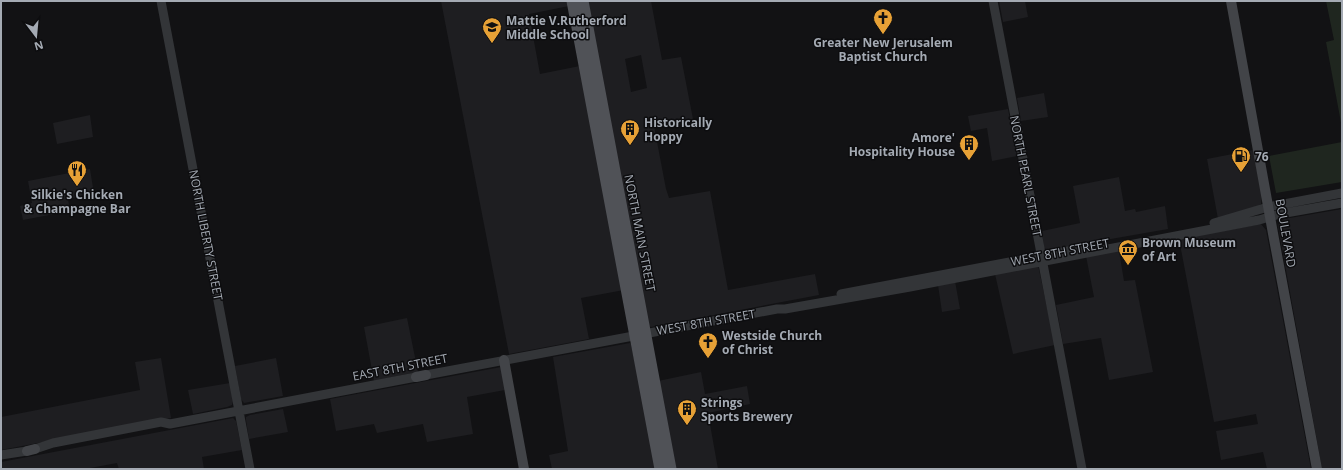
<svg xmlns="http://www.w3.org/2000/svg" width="1343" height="470" font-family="'Open Sans',sans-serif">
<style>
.built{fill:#1e1e21;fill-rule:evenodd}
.green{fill:#1f261f}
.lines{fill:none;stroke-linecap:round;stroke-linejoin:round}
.stream{stroke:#2b3339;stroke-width:2}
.tertiary{stroke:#333538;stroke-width:9}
.secondary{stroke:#424448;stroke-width:10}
.primary{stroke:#505257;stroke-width:11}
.labels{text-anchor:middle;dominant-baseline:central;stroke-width:3;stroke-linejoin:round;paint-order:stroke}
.poi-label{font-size:12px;font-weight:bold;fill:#a4aab3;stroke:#0d0d0f;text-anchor:start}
.street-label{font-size:12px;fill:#a4aab3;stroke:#0d0d0f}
</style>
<rect width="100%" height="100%" fill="#121214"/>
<path class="built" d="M441 1H568L569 6 529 14 540 74 580 66 624 290 581 298 589 339 509 354Z
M586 1H651L662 60 681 57 693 119 654 126 666 189 669 198 710 191 728 290 815 274 819 295 651 327 649 326ZM641 55 647 88 631 92 625 59Z
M999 1H1025L1028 17 1003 22Z
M1044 93 1048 117 1021 121 1017 98Z
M1008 109 1017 156 992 161 987 128 971 131 968 116Z
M90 115 93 137 57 144 53 123Z
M1253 150 1262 195 1261 204 1257 207 1218 219 1207 159Z
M90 169 94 194 68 199 70 211 23 220 20 206 32 203 28 181Z
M1119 177 1125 211 1135 209 1136 212 1165 206 1168 229 1048 250 1044 248 1042 231 1080 223 1073 186Z
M1342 209V469H1322L1278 226 1280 222 1284 219Z
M1261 224 1266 230 1311 469H1267L1263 452 1221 460 1216 431 1258 424 1256 414 1214 422 1179 239Z
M1119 251 1124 281 1135 280 1153 372 1109 380 1101 338 1063 344 1056 305 1094 297 1086 256Z
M1038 265 1055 345 1013 354 995 274Z
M955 281 960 309 942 312 938 285Z
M407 318 418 372 374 381 364 327Z
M630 343 631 344 657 469H552L549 455 568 451 553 357Z
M161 358 171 418 1 450V417L140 390 135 362Z
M276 358 283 396 244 403 241 399 235 366Z
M501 367 505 390 467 397 473 434 427 442 423 424 377 433 374 424 336 431 330 399Z
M701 372 705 394 747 386 750 404 708 413 718 469H675L658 381Z
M230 383 233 401 232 405 227 407 193 414 188 390Z
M283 409 288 432 249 439 246 420V417L250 415Z
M233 418 236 421 242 450 202 457 204 469H119L117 463 85 469H1V462Z"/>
<path class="green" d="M1326 1H1342V128L1326 42 1334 40Z
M1342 142V182L1276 193 1269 156Z"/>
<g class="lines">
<path class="stream" d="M1341 1 1342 4
M1342 79V80"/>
<path class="tertiary" d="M161 1 250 469
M993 1 1082 469
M1214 223 1268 207 1342 193
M841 294 1094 246
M426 375 777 309H785L910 287 1259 220 1280 214 1342 203
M35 449 53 443 161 422 170 424 416 377
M1 455 27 451"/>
<path class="secondary" d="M1231 1 1274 239 1317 469
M504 360 524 469
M416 377 426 375
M27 451 35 449"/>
<path class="primary" d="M572 1 660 469
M583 1 671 469"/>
</g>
<defs>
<g id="church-pin" transform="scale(1)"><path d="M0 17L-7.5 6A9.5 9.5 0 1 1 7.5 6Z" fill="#e7a136" stroke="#0d0d0f"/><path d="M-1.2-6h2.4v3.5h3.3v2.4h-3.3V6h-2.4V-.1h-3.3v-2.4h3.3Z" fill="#111"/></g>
<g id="school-pin" transform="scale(1)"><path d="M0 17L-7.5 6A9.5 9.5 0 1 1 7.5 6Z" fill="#e7a136" stroke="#0d0d0f"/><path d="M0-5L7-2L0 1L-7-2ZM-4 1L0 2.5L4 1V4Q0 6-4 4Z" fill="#111"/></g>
<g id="building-pin" transform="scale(1)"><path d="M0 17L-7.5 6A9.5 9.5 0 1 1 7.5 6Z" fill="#e7a136" stroke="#0d0d0f"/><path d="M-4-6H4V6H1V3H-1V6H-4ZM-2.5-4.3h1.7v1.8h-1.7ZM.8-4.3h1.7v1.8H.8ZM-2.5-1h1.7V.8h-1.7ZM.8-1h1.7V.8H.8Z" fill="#111"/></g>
<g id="fuel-pin" transform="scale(1)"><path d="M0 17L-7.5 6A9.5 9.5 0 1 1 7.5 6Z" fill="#e7a136" stroke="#0d0d0f"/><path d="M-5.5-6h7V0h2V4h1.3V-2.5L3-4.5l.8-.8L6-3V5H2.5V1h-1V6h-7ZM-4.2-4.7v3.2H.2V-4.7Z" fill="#111"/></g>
<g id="restaurant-pin" transform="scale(1)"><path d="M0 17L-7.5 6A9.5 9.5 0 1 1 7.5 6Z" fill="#e7a136" stroke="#0d0d0f"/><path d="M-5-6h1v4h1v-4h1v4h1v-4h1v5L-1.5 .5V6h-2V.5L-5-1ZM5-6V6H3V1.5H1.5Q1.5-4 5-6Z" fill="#111"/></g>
<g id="museum-pin" transform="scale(1)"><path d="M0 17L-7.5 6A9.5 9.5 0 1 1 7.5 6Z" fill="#e7a136" stroke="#0d0d0f"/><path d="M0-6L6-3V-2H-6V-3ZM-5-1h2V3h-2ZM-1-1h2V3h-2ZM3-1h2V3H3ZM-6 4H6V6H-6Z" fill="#111"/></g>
</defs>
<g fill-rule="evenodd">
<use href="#church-pin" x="883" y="18"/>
<use href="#school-pin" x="492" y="27"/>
<use href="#building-pin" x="630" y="129"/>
<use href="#building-pin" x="969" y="144"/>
<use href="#fuel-pin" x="1241" y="156"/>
<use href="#restaurant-pin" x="77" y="170"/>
<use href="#museum-pin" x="1128" y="249"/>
<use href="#church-pin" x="708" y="342"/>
<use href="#building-pin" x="687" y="409"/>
</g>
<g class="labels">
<g class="poi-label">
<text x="506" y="20">Mattie V.Rutherford<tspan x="506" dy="14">Middle School</tspan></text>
<text x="883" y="42" text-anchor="middle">Greater New Jerusalem<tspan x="883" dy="14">Baptist Church</tspan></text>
<text x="644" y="122">Historically<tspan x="644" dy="14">Hoppy</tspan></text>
<text x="955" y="137" text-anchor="end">Amore'<tspan x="955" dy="14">Hospitality House</tspan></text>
<text x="1255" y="156">76</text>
<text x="77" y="194" text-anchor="middle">Silkie's Chicken<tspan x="77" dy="14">&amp; Champagne Bar</tspan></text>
<text x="1142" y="242">Brown Museum<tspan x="1142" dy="14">of Art</tspan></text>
<text x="722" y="335">Westside Church<tspan x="722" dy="14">of Christ</tspan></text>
<text x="701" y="402">Strings<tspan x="701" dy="14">Sports Brewery</tspan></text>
</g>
<g class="street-label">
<text transform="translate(1026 176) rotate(79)">NORTH PEARL STREET</text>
<text transform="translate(640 233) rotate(79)">NORTH MAIN STREET</text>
<text transform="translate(1286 233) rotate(80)">BOULEVARD</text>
<text transform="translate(206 235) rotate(79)">NORTH LIBERTY STREET</text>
<text transform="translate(1060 252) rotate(-11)">WEST 8TH STREET</text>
<text transform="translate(706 322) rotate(-10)">WEST 8TH STREET</text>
<text transform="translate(400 367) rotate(-11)">EAST 8TH STREET</text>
</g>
</g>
<rect width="1343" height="470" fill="none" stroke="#a4aab3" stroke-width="4"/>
<g transform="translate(36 36) rotate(164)" stroke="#0d0d0f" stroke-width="3" paint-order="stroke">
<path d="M0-3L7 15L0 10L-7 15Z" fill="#a4aab3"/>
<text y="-6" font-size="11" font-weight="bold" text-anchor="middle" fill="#a4aab3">N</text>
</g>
</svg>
